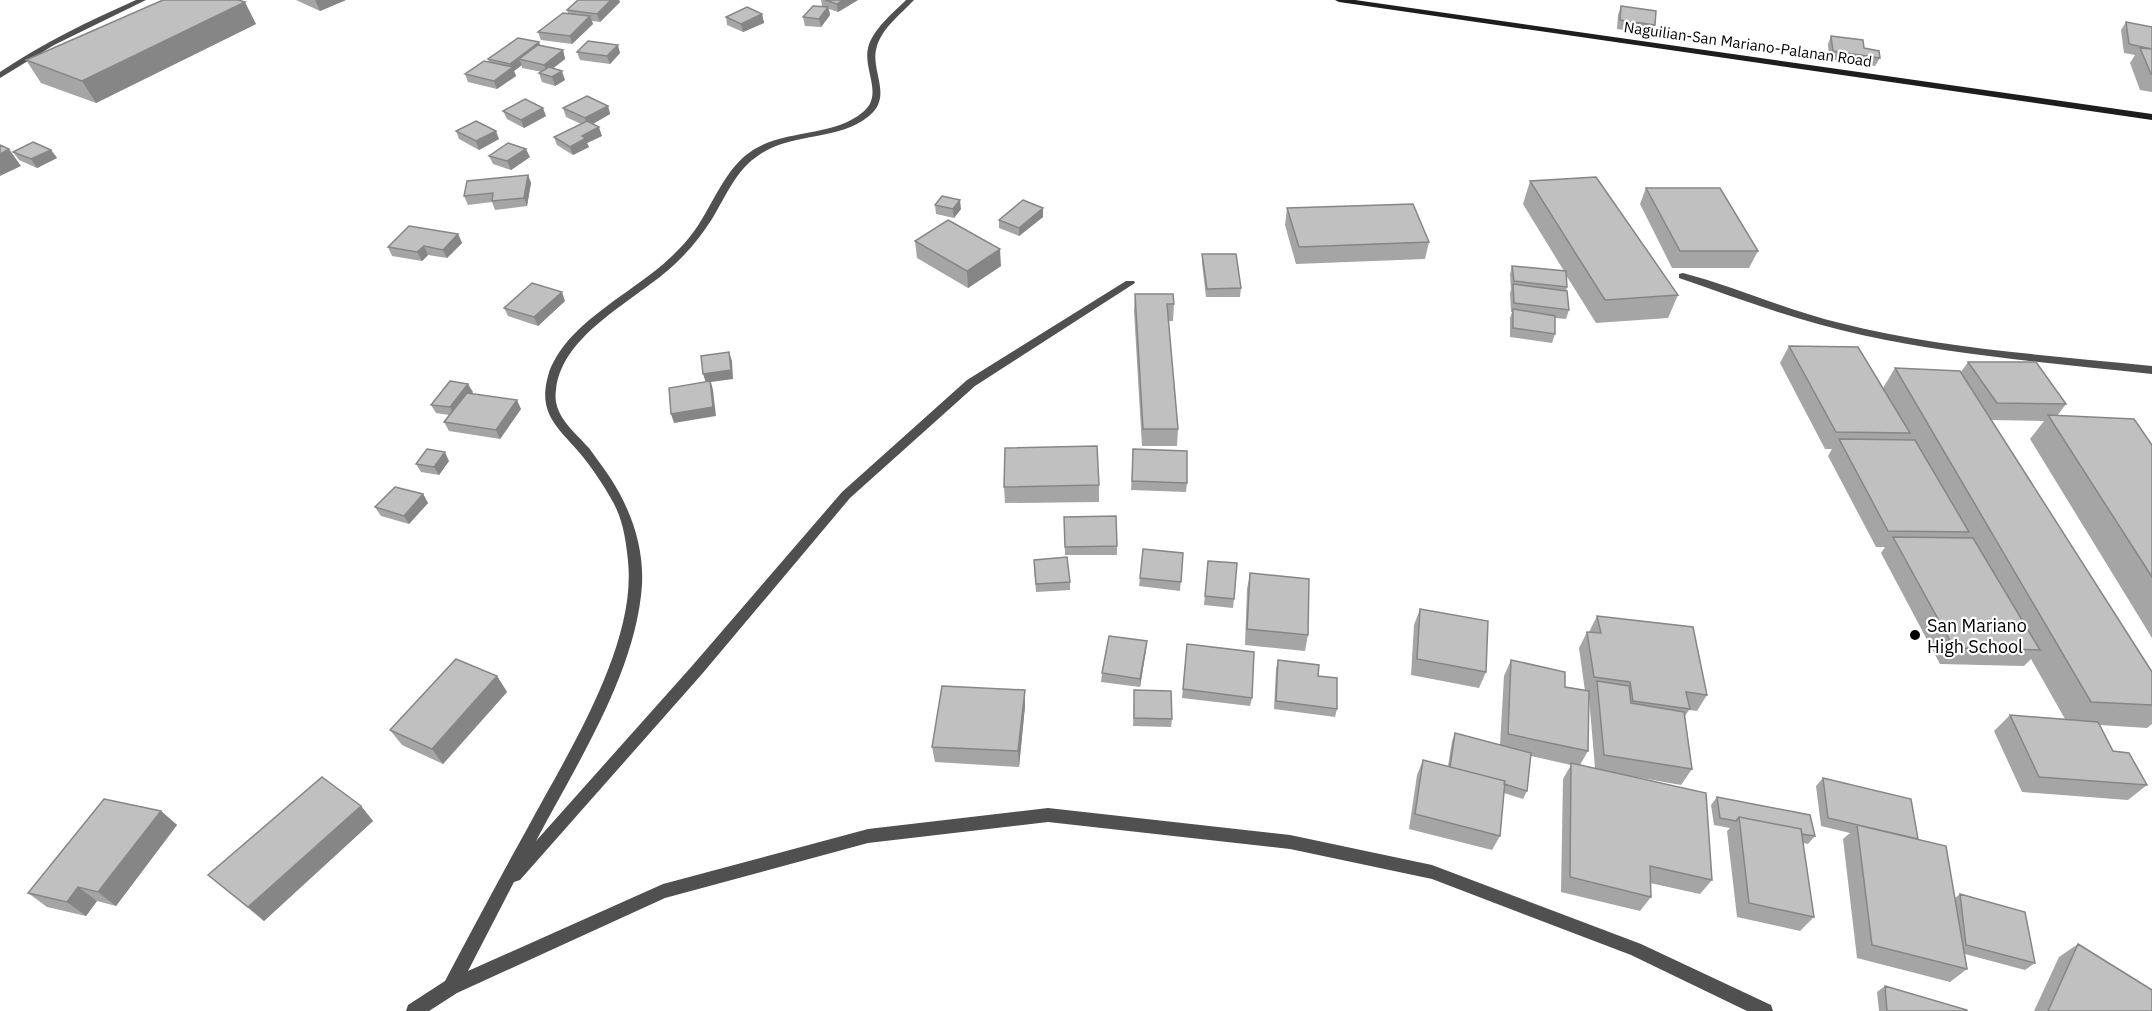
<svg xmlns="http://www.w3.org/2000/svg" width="2152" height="1011" font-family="'IBM Plex Sans',sans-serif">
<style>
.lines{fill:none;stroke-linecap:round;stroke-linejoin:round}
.service{fill:#505050;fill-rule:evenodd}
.minor{fill:#505050;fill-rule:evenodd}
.secondary{fill:#1d1d1d;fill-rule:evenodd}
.wall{fill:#a5a5a5;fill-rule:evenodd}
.shaded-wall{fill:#868686}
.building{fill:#c0c0c0;stroke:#868686;stroke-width:1.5}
.poi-dot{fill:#000;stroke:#fff;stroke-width:2}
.labels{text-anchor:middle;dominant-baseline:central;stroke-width:4.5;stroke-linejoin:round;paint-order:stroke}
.far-street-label{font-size:15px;fill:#000;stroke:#fff}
.poi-label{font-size:18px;fill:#000;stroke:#fff;text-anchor:start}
</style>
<rect width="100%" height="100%" fill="#fff"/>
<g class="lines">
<path class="service" d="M1683 273C1736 287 1786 310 1840 323 1942 349 2048 355 2152 366V374C2055 363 1958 356 1862 335 1800 322 1740 299 1679 278V274Z"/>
<path class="minor" d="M136 0H146L54 45 0 78V72C43 43 89 21 136 0Z
M906 0H914C901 14 883 27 877 46 869 70 894 96 869 116 839 141 792 132 759 155 736 170 726 196 712 219 702 235 689 251 675 264 637 300 562 333 556 390 552 415 574 431 589 448 596 458 604 468 611 479 631 510 644 547 642 585 636 673 576 765 536 841L692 666 842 492 967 380 1126 281H1134L1135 283 975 386 850 498 702 674 520 880 514 882 468 971 663 884 868 829 1048 808 1290 835 1432 865 1641 944 1771 1005 1773 1011H1747L1631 955 1432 879 1290 849 1048 822 868 843 665 898 457 993 429 1011H406L408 1005 445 981C472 930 499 879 527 829 566 756 637 646 628 561 626 541 623 520 613 502 603 484 591 466 578 451 556 426 538 412 548 376 564 323 634 293 671 257 683 246 694 233 702 219 717 195 728 166 753 150 786 129 834 137 863 112 884 95 863 70 868 48 873 29 892 14 906 0Z"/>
<path class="secondary" d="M1335 0H1355L2152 114V120L1339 2Z"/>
</g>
<path class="wall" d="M296 0H346L320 11Z
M578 0H619L620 2 600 22 592 21 593 24 572 44 541 40 538 32 568 13 567 10Z
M821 0H858L838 12 829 9 830 15 821 27 805 26 803 17 822 6Z
M1621 6 1655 25 1652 34 1617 29 1618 15Z
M762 14 764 23 743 32 727 25 726 17Z
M2126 22 2152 27V92L2140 90 2130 63 2135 55 2124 53 2121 30Z
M256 24 96 103 41 83 26 60Z
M1831 36 1880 58 1875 66 1829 59 1828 44Z
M540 46 563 50 565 59 553 68 565 80 555 86 542 82 539 73 542 72 522 68V65L514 71 516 76 497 89 468 82 465 74 489 62 488 59Z
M577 52 620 53 610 64 580 60Z
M608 106 610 114 593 124 602 136 587 143 589 147 573 155 557 145 554 137 581 124 566 117 563 108Z
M503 111 546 116 524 128 507 119Z
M456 131 499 139 479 150 459 139Z
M51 150 57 158 37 168 19 160 13 152Z
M489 156 530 157 511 170 493 164Z
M528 175 531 183 527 206 495 210 492 202 468 205 464 196Z
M1530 181 1678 295 1668 318 1596 323 1566 275 1567 287 1566 291 1569 310 1566 319 1555 318V334L1552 343 1510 337V318L1512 312H1511L1510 293 1511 290 1510 274 1512 266 1564 271 1523 204Z
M1646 188 1758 251 1749 268H1672L1640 204Z
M935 205 961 209 954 218 936 214Z
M1043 208V217L1019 236 999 228V220Z
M1287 208 1429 242 1425 259 1296 264 1285 225Z
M458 234 462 243 447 258 428 255 422 261 392 256 388 247Z
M915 241 1001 266 968 288 917 258Z
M1202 254 1241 288 1240 297H1206L1202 263Z
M1135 294 1174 304 1173 321H1168L1178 429 1177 446H1142L1134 311Z
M565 301 538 326 508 316 504 308Z
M1789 346 1883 388 1895 368 1961 372 1968 362 2066 404 2057 416 2152 445V638L2030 439 2044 421 1991 420 2152 672V724L2147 728 2100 725 2113 751 2147 785 2128 800 2022 792 1994 731 2010 715 2065 719 2031 659 2024 666 1940 664 1881 553 1885 547H1876L1828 456 1832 449H1825L1780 363Z
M473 392 472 394 521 409 500 439 449 431 444 422 449 415 436 413 431 405Z
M1133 449 1187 483 1186 492 1131 490Z
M449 461 439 475 421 472 416 464Z
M1099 485V502L1005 503 1004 487Z
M423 494 428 503 409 524 381 516 375 507Z
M1064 517 1117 546V555H1065Z
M1183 553 1180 591 1139 586 1140 578Z
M1208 561 1234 599 1233 608 1204 605Z
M1034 568 1070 582V590L1036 592Z
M1250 573 1308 635 1305 651 1245 645 1247 589Z
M1420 609 1486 672 1479 688 1411 675 1414 625Z
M1597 616 1707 695 1697 711 1689 710 1685 716 1692 769 1681 785 1624 775 1712 880 1700 894 1650 883 1651 897 1640 911 1561 892 1563 779 1571 765 1531 756 1527 791 1523 799 1504 793 1500 836 1492 850 1409 829 1417 775 1423 760 1448 766 1452 741 1455 733 1500 745 1504 676 1511 660 1565 687 1585 691 1579 648 1587 632H1589ZM1589 698 1595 768 1580 765 1588 751Z
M1187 644 1252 698 1250 706 1182 698Z
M1146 650 1140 687 1101 682 1102 673Z
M1278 660 1318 676 1337 709 1335 717 1274 709 1276 669Z
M497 676 507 692 443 764 402 745 390 730Z
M1134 699 1172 719 1171 727 1133 726Z
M1025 706 1019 767 935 762 932 747Z
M1823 778 1918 839 1955 898 1960 894 2035 963 2025 970 1965 954 1967 969 1950 982 1857 958 1843 839 1850 833 1821 826 1816 786Z
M1717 797 1815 836 1808 844 1803 843 1814 917 1800 931 1737 917 1727 831 1730 828 1714 825 1711 805Z
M361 806 373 821 264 921 208 875Z
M161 811 177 825 116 906 97 901 86 916 47 907 28 893Z
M2078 944 2152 1011H2034L2059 957Z
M1885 986 1967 1011H1879L1877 992Z"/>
<path class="shaded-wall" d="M315 0H346L320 11Z
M611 0H619L620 2 600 22 597 14Z
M843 0H858L838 12 837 4Z
M245 2 256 24 96 103 82 81Z
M828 7 830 15 821 27 819 19Z
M762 14 764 23 743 32 741 24Z
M590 16 593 24 572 44 570 36Z
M539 42 542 50 519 59 522 65 514 71 516 76 497 89 494 81 512 68 510 64Z
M618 45 620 53 610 64 607 56Z
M563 50 565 59 547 73 544 65Z
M562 71 565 80 555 86 552 77Z
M608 106 610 114 587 127 585 118Z
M543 108 546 116 524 128 521 120Z
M599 127 602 136 587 143 589 147 573 155 570 147 582 136Z
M496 131 499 139 479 150 476 141Z
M9 149 21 166 0 176V154Z
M526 149 530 157 511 170 507 161Z
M51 150 57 158 37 168 31 159Z
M528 175 531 183 527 206 524 198Z
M960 200 961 209 954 218 953 209Z
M1043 208V217L1019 236V228Z
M458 234 462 243 447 258 443 250Z
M424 246 428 255 422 261 417 252Z
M1000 249 1001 266 968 288 967 271Z
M562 292 565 301 538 326 534 317Z
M729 352 732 361 733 379 711 382 713 390 716 416 674 423 671 414 706 383 703 374Z
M468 384 473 392 455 416 450 407Z
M517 400 521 409 500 439 496 430Z
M445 452 449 461 439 475 434 467Z
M423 494 428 503 409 524 404 516Z
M1147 641 1146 650 1140 687V679Z
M497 676 507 692 443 764 432 749Z
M1025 690V706L1019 767 1018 751Z
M361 806 373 821 264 921 248 907Z
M161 811 177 825 116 906 98 892Z
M78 887 97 901 86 916 67 902Z"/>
<path class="building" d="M163 0H238L245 2 82 81 26 60Z
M578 0H611L597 14 567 10Z
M825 0H843L837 4Z
M813 6 828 7 819 19 803 17Z
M1621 6 1656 11 1655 25 1620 20Z
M747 7 762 14 741 24 726 17Z
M563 13 590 16 570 36 538 32Z
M2126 22 2152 27V49L2129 44Z
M1831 36 1863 40 1864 48 1879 51 1880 58 1833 51Z
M518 38 539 42 510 64 488 59Z
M588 41 618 45 607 56 577 52Z
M538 45 563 50 544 65 519 59Z
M2140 48 2152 49V74H2151Z
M484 61 513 67 494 81 465 74Z
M549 67 562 71 552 77 539 73Z
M587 96 608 106 585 118 563 108Z
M525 99 543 108 521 120 503 111Z
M476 121 496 131 476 141 456 131Z
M587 121 599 127 582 136 586 138 570 147 554 137Z
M33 142 51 150 31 159 13 152Z
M508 143 526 149 507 161 489 156Z
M0 145 9 149 0 154Z
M528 175 524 198 492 201 493 193 464 196 467 181Z
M1596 177 1678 295 1605 300 1530 181Z
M1646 188H1720L1758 251H1680Z
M942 196 960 200 953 209 935 205Z
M1023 200 1043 208 1019 228 999 220Z
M1413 204 1429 242 1299 247 1287 208Z
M948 220 1000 249 967 271 915 241Z
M409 226 458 234 443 250 424 246 417 252 388 247Z
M1202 254H1236L1241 288 1207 289Z
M1512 266 1566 271 1567 287 1514 281Z
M532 283 562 292 534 317 504 308Z
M1513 284 1567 291 1569 310 1514 303Z
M1135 294H1173L1174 304H1167L1178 429H1143Z
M1513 309 1555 316V334L1513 328Z
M1789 346 1858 347 1910 433 1836 432Z
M729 352 731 370 703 374 701 356Z
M1968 362H2036L2066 404 1997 403Z
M1895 368 1960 371 2152 672V705L2091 702Z
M450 381 468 384 450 407 431 405Z
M710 381 713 407 671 414 669 388Z
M467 393 517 400 496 430 444 422Z
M2048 415 2134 419 2152 445V577Z
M1839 439 1915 440 1969 532 1888 531Z
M1097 446 1099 485 1004 487 1005 448Z
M427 449 445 452 434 467 416 464Z
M1133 449 1187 451V483L1132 481Z
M395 487 423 494 404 516 375 507Z
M1116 516 1117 546 1065 547 1064 517Z
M1893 537 1973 538 2040 650 1954 648Z
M1143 549 1183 553 1181 582 1140 578Z
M1067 557 1070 582 1036 584 1034 560Z
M1208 561 1237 563 1234 599 1205 596Z
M1250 573 1309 579 1308 635 1247 629Z
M1420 609 1488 621 1486 672 1417 659Z
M1597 616 1693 627 1707 695 1686 692 1690 709 1633 701 1630 682 1594 677 1587 632 1601 633Z
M1109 636 1147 641 1140 679 1102 673Z
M1187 644 1254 652 1252 698 1183 689Z
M456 659 497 676 432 749 390 730Z
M1278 660 1319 665 1318 676 1337 678V709L1276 701Z
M1511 660 1565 672V687L1589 691 1588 751 1508 734Z
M1597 681 1629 686 1631 703 1684 712 1692 769 1604 755Z
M942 686 1025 690 1018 751 932 747Z
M1134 690 1171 691 1172 719 1134 718Z
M2010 715 2098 722 2113 751 2129 753 2147 785 2039 777Z
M1455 733 1531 753 1527 791 1504 784 1505 781 1450 767Z
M1423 760 1505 781 1500 836 1415 814Z
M1571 763 1706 793 1712 880 1650 866 1651 897 1570 877Z
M322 777 361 806 248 907 208 875Z
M1823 778 1911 799 1918 839 1828 818Z
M1717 797 1810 815 1815 836 1802 834 1801 829 1739 817 1736 821 1720 818Z
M104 799 161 811 98 892 78 887 67 902 28 893Z
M1739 817 1801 829 1814 917 1749 903Z
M1857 825 1946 846 1967 969 1872 945Z
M1960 894 2025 912 2035 963 1966 945Z
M2078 944 2152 990V1011H2048Z
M1885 986 1967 1010V1011H1887Z"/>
<circle class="poi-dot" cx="1915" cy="635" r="6"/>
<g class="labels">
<g class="far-street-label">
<text transform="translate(1748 44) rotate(8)">Naguilian-San Mariano-Palanan Road</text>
</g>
<g class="poi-label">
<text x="1927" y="625">San Mariano<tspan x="1927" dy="21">High School</tspan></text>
</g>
</g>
</svg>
